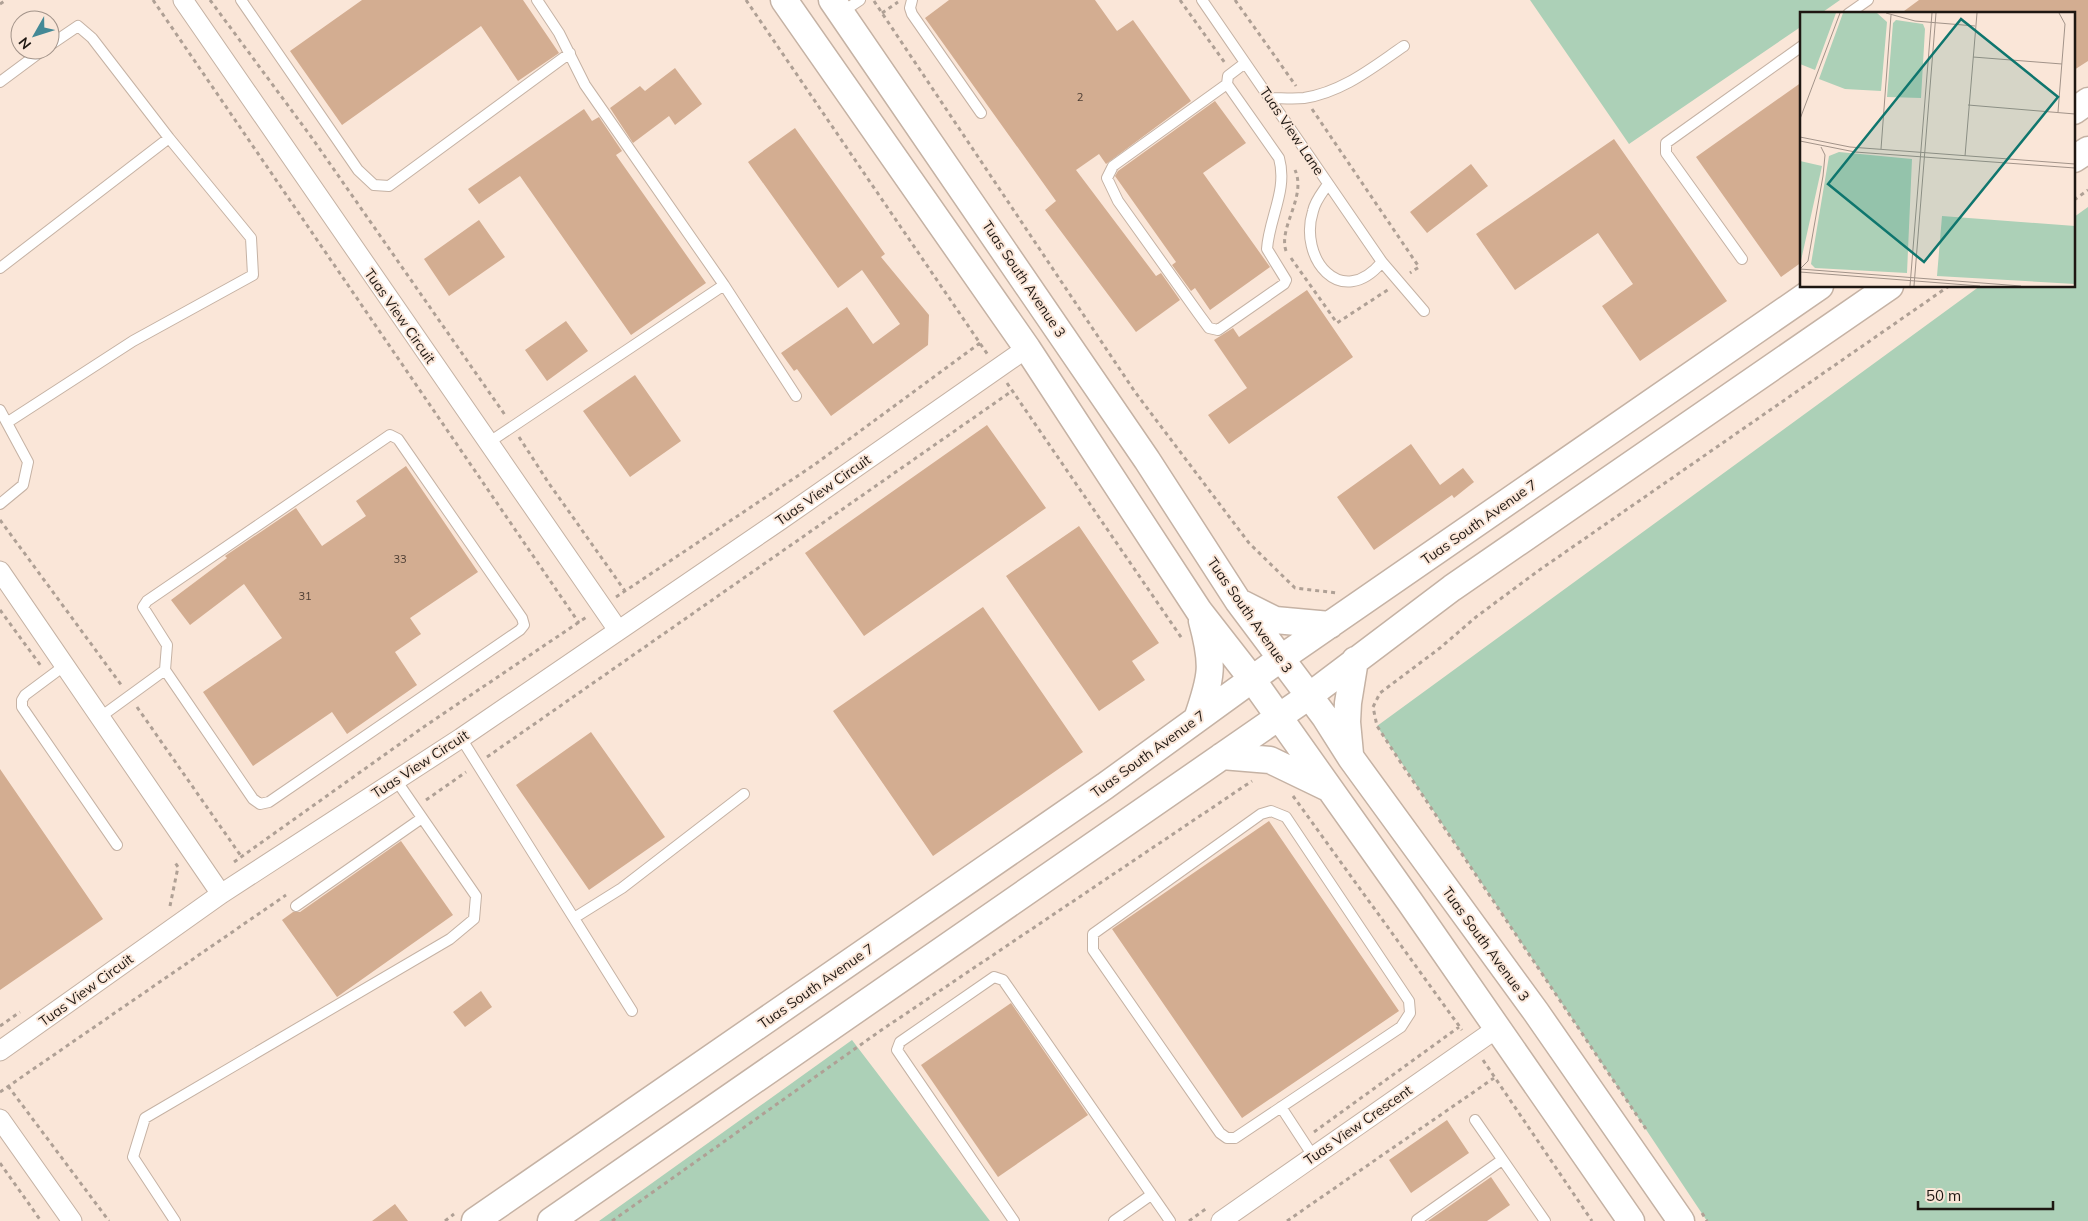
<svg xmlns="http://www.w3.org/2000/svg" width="2088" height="1221" font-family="Mulish,sans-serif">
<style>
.green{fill:#acd0b7}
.building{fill:#d3ad91}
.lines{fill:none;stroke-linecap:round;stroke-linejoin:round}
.lane-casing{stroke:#c5b2a4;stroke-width:12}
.street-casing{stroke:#c5b2a4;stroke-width:21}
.secondary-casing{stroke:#c5b2a4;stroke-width:29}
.path{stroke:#afa095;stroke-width:3;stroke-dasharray:4 4;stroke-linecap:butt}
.lane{stroke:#fff;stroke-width:10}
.street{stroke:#fff;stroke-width:19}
.secondary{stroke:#fff;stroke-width:26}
.labels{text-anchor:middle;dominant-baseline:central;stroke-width:4;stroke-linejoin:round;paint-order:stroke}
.number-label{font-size:11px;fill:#4b3c32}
.street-label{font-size:14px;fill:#1e1712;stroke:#fae6d8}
.inset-road{fill:none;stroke:#a29389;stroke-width:1}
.view{fill:#0f766e;fill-opacity:0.15;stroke:#0f766e;stroke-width:2.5}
.inset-edge{fill:none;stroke:#1e1712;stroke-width:2.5}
</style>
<rect width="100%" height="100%" fill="#fae6d8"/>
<path class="green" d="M1530 0H1840L1820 14H1802V26L1629 144Z
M2088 207V1221H1707L1377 726 1980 286H2074V217Z
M852 1040 990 1221H599Z"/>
<path class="building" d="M362 0H523L559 53 518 81 481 26 342 125 290 51Z
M949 0H1095L1117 31 1133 20 1191 101 1106 164 1099 154 1076 170 1156 276 1161 273 1180 300 1136 332 1045 210 1056 201 925 18Z
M1919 0H2088V61L2074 70V14H1900Z
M675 68 702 104 675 125 669 116 633 143 610 108 640 86 645 91Z
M1802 82V262L1781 277 1696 157Z
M1215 101 1246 143 1203 173 1270 267 1210 310 1195 288 1191 291 1172 265 1176 262 1115 176 1118 171Z
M584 109 592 121 599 117 622 151 616 155 706 283 631 335 520 176 479 204 468 189Z
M795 128 885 254 881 257 929 315 928 345 831 416 797 369 794 371 781 353 847 307 873 344 900 324 862 270 838 288 748 162Z
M1614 139 1727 301 1640 361 1602 306 1633 284 1598 233 1515 290 1476 234Z
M1471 164 1488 186 1427 233 1410 212Z
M479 220 505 257 449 296 424 259Z
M1307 290 1353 357 1229 444 1208 415 1247 388 1214 340 1233 328 1239 337Z
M566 321 588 351 547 381 525 350Z
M635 375 681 441 630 477 583 411Z
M987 425 1046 508 864 636 805 553Z
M1411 444 1440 485 1463 468 1474 482 1454 498 1452 495 1374 550 1337 497Z
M406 466 478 572 410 618 421 634 395 652 417 685 347 734 332 712 253 766 203 692 282 638 244 584 190 625 171 600 227 558 225 556 296 508 322 546 366 516 356 501Z
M1079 526 1159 643 1132 661 1145 680 1099 711 1006 576Z
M983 607 1083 752 933 856 833 711Z
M591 732 665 837 589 890 516 785Z
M0 769 103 919 0 990Z
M1269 821 1399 1011 1242 1118 1112 929Z
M401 841 453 915 337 997 282 920 293 912H300Z
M481 991 492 1007 465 1027 453 1012Z
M1011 1003 1088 1115 998 1177 921 1065Z
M1447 1120 1469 1153 1411 1193 1389 1160Z
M1491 1177 1510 1205 1487 1221H1428Z
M395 1204 408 1221H372Z"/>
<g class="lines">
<g class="lane-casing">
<path id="lane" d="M241 0 358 170 374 185 389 186 570 53
M537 0 559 33 585 85 724 285 796 396
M912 0 910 8 912 14 981 113
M1202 0 1382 262 1424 311
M842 12 860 0
M1848 14 1868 0
M0 82 43 50
M1227 84 1113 166 1107 178 1118 201 1198 313 1209 328 1218 330 1284 284 1286 280 1267 249C1269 218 1288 190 1279 158L1227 84 1228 76 1245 63
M1269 98C1281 98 1293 99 1304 98 1343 92 1373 67 1404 46
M1328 184C1322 193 1315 201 1313 211 1298 258 1341 311 1382 262
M1742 259 1666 153V143L1802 46
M0 268 169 138
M0 410 28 462 23 485 0 504
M8 422 133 341 253 275 251 238 169 138 92 38 78 26 50 45
M390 435 398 439 522 618 524 625 520 630 269 802 260 804 253 799 165 670 167 645 143 607 147 601Z
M488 443 724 285
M64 666 25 695 22 700V707L117 845
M99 718 165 670
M461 738 632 1011
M1271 811 1286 817 1409 1001 1410 1013 1401 1027 1235 1138H1227L1220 1133 1093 950V934L1261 814Z
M296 906 422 818
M574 918 622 888 744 794
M1281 1107 1313 1156
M1475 1120 1545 1221
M1417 1220 1502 1160
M175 1221 133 1157 145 1118 450 939 474 919 476 896 396 780
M1014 1221 897 1050 900 1042 994 977 1003 980 1170 1221
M1114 1221 1151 1195"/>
</g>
<g class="street-casing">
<path id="street" d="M183 0 618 630
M0 571 221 894
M0 1051 221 894 461 738 779 521 1027 348
M0 1119 72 1221
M1221 1221 1496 1029"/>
</g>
<g class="secondary-casing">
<path id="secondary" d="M784 0 1027 348 1199 611 1252 679 1410 902 1631 1221
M832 0 1147 460 1238 601 1325 717 1351 758 1536 1012 1681 1221
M2074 111 2088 101
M2074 159 2088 150
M1243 604 1275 620 1330 625
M1197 719C1212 676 1214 665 1202 621
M1350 754 1347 722 1348 703 1355 660
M1222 756 1270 760 1326 787
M475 1221 1105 786 1280 659 1820 286
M551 1221 1309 696 1452 588 1890 286"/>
</g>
<path class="path" d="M153 0 579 623
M210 0 312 138 505 415
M746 0 988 355
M1180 0 1225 63
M1235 0 1296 86
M874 1 1135 392 1249 543 1295 588 1337 593
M0 4 6 0
M882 13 898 2
M1312 109 1419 267 1410 273
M2074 200 2088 190
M1286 251C1278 227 1307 197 1295 170
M1291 258 1337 323 1389 289
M1007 383 1183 640
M519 437 548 482 625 591
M0 520 122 686
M616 597 814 465 980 343
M0 610 41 666
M137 707 241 856
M487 757 1012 391
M1293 796 1462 1030
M426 800 466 772
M234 862 425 726 588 616
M170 906 178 867 174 861
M0 1026 20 1012
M1483 1060 1592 1221
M8 1086 109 1221
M0 1092 286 895
M1646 1129 1401 763 1377 726 1373 707 1380 693 1440 648 1476 617 1538 571 1949 286
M1314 1132 1459 1027
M0 1163 41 1221
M1702 1213 1707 1221
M445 1221 454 1214
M612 1221 880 1031 1252 781
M1189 1221 1207 1208
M1287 1221 1494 1078"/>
<use href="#lane" class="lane"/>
<use href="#street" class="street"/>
<use href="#secondary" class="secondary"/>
</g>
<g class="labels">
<g class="number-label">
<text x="1080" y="97">2</text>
<text x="400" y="559">33</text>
<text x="305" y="596">31</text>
</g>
<g class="street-label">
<text transform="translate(1292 131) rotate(56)">Tuas View Lane</text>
<text transform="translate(1024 279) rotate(56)">Tuas South Avenue 3</text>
<text transform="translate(400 316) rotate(55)">Tuas View Circuit</text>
<text transform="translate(823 490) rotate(-35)">Tuas View Circuit</text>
<text transform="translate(1479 522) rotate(-35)">Tuas South Avenue 7</text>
<text transform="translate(1250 615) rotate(55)">Tuas South Avenue 3</text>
<text transform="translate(1148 754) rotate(-36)">Tuas South Avenue 7</text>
<text transform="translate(420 764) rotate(-33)">Tuas View Circuit</text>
<text transform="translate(1486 944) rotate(54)">Tuas South Avenue 3</text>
<text transform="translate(816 986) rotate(-35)">Tuas South Avenue 7</text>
<text transform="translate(86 990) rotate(-36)">Tuas View Circuit</text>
<text transform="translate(1358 1125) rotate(-35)">Tuas View Crescent</text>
</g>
</g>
<g transform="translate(1800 12)">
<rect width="275" height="275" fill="#fae6d8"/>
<path d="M0 1H36L15 58 0 52ZM43 1H77L87 10 81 79 45 77 19 67ZM96 8 123 12 125 17 121 86 87 85 93 11ZM39 140 112 147 107 261 15 256 11 252 29 144ZM0 149 22 154 0 253ZM142 204 275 214V272L137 264Z" fill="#acd0b7"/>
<path class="inset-road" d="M86 1 115 9 175 14M173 45 262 52M168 93 275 102M258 100 265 12 259 1M0 107 40 1M0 125 50 135 275 152M0 129 55 140 275 156M81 137 91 3M165 144 177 1M1 256 8 249 23 164 25 143 21 135M0 257 221 274M0 260 180 274M110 274 132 1M114 274 136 1"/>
<path class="view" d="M161 7 258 85 124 250 28 172Z"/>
<rect width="275" height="275" class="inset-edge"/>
</g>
<g transform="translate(35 35) rotate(231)"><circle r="24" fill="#fae6d8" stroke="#a29389"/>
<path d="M0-4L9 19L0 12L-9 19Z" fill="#448996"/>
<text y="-8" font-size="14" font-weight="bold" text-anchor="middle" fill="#1e1712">N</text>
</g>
<path d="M1918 1201v8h135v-8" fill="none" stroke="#1e1712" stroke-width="2.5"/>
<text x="1926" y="1201" font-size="15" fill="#1e1712" stroke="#fae6d8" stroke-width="4" paint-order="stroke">50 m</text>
</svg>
